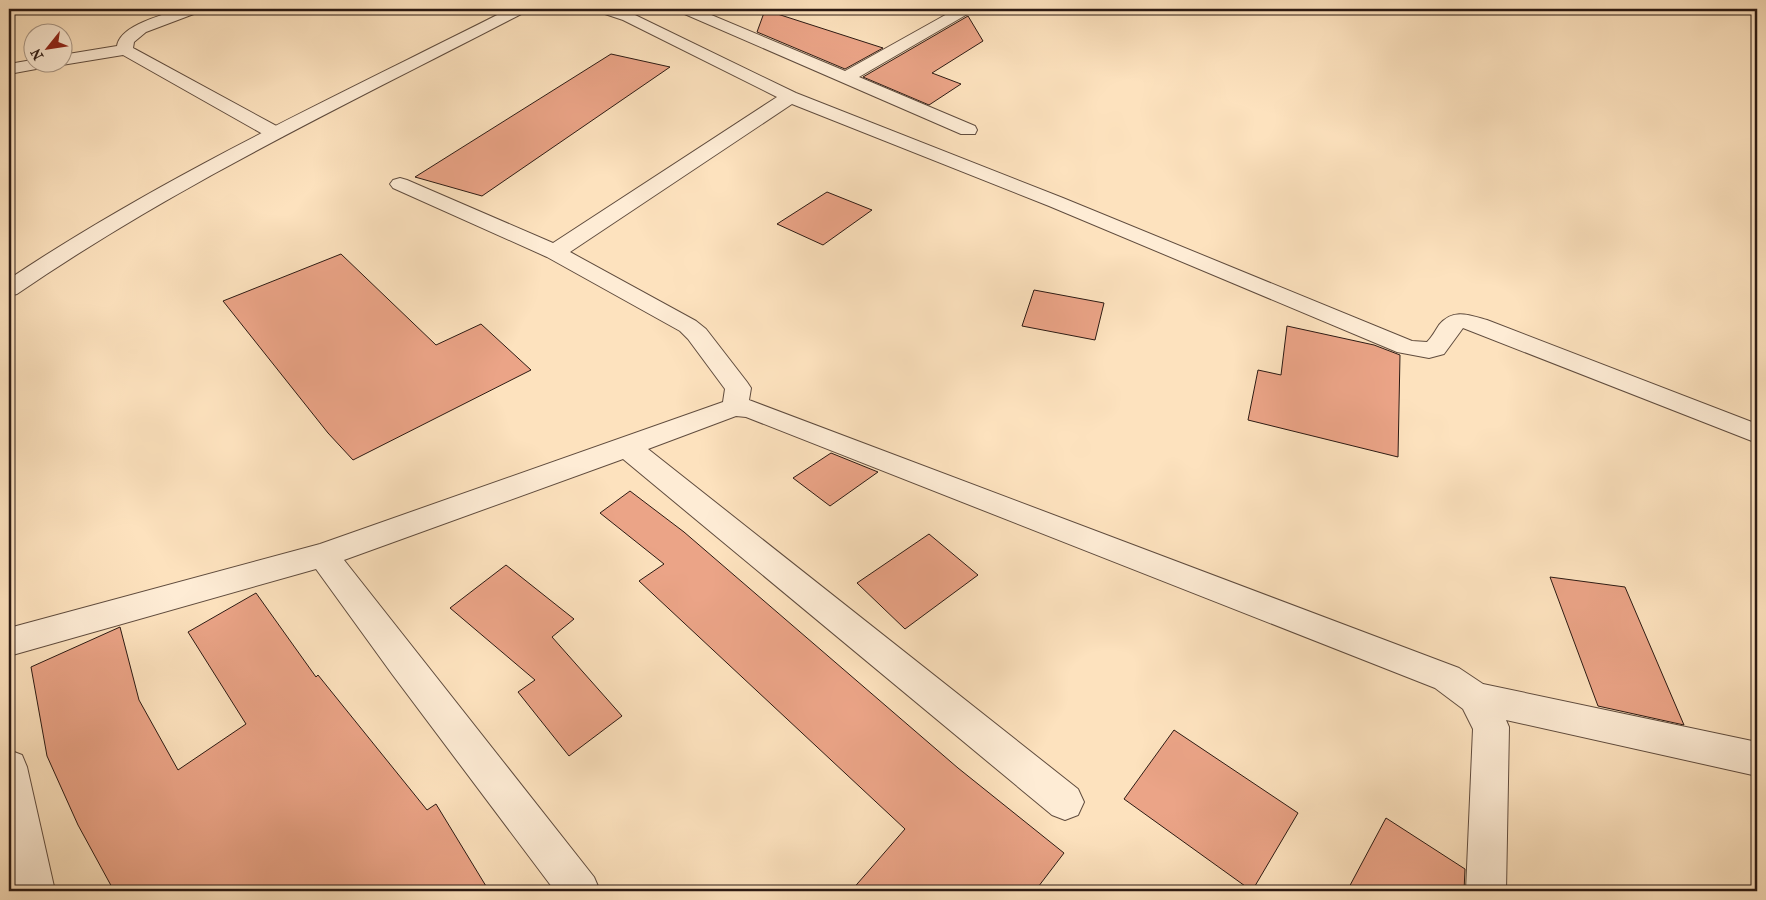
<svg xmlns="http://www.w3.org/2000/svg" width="1766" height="900" font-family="'IM FELL French Canon',serif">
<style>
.building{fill:#eba487;stroke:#2c1a13}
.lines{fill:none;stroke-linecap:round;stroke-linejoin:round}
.minor-casing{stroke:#604c3e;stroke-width:2}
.tertiary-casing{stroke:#604c3e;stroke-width:2}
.minor{fill:#feecd5;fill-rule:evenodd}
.tertiary{fill:#feecd5;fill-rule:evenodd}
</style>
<rect width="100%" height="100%" fill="#fde2be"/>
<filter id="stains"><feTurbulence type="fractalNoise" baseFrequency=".004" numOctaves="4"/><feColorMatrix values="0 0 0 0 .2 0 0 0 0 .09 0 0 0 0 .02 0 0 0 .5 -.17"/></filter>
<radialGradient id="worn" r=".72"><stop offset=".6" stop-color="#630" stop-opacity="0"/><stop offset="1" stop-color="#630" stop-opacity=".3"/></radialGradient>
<path class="building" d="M765 10 883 48 845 69 757 32Z
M968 16 983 41 932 73 961 84 929 105 863 77Z
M611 54 670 67 482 196 415 177Z
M827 192 872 210 823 245 777 224Z
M341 254 436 345 481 324 531 370 353 460 328 433 223 301Z
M1034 290 1104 303 1095 340 1022 326Z
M1287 326 1374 345 1400 355 1398 457 1248 420 1258 370 1281 375Z
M831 453 878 472 830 506 793 478Z
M630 491 684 532 958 768 1064 853 1035 891H851L905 829 639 581 664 564 600 513Z
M929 534 978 575 905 629 857 583Z
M506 565 574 619 552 637 622 716 569 756 518 692 535 680 450 608Z
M1550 577 1625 587 1684 725 1598 706Z
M256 593 316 677 318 675 427 810 436 804 489 891H114L78 825 47 756 31 667 120 627 139 700 178 770 246 724 188 632Z
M1174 730 1298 813 1252 891 1124 799Z
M1386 818 1465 869 1464 891H1347Z"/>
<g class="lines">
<g class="minor-casing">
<path id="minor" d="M181 9H202L199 12 146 32 134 42 133 48 282 129 284 133 282 137H268L123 55 62 65 55 62H62V55L117 46C120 25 163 15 181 9Z
M596 9H618L633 14 796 93 1063 198 1412 341 1427 342C1432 337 1435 331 1439 325 1453 308 1469 315 1487 320L1757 424V443L1463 328 1444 354 1429 358 1397 352 1049 206 792 104 570 252 696 321 706 329 747 382 751 388 749 400 1459 668 1483 684 1757 742V776L1506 720 1509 727 1506 891H1466L1473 729 1463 709 1435 688 746 417 736 416 648 449 1078 789 1084 802 1078 815 1065 820 1052 815 623 459 344 560 594 877 600 891H555L392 674 316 569 9 656V628L320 544 723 402 725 389 688 339 680 331 547 257 393 188 390 184 393 180 400 178 407 180 553 243 777 97 623 20 599 12Z
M677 9H697L845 71 956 9H973L971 12 859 77 975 126 977 130 975 134H961L680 12Z
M32 60V62H55L47 67 9 74V64Z
M9 750 22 755 27 767 55 891H15L9 859Z"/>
</g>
<g class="tertiary-casing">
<path id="tertiary" d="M509 9H528L525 12C354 101 177 184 17 294L9 296V279C166 174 341 94 509 9Z"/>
</g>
<use href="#minor" class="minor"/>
<use href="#tertiary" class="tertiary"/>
</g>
<rect width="1766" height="900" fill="none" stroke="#fde2be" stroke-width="30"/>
<rect x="10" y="10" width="1746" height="880" fill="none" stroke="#2c1a13" stroke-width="2.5"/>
<rect x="15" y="15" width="1736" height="870" fill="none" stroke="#2c1a13"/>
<g transform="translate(48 48) rotate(240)"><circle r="24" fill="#feecd5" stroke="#aa9887"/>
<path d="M0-4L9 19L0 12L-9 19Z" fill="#8f2418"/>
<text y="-8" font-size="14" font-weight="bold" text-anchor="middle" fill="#2c1a13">N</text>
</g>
<rect width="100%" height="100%" filter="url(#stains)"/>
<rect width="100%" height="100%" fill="url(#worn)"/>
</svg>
